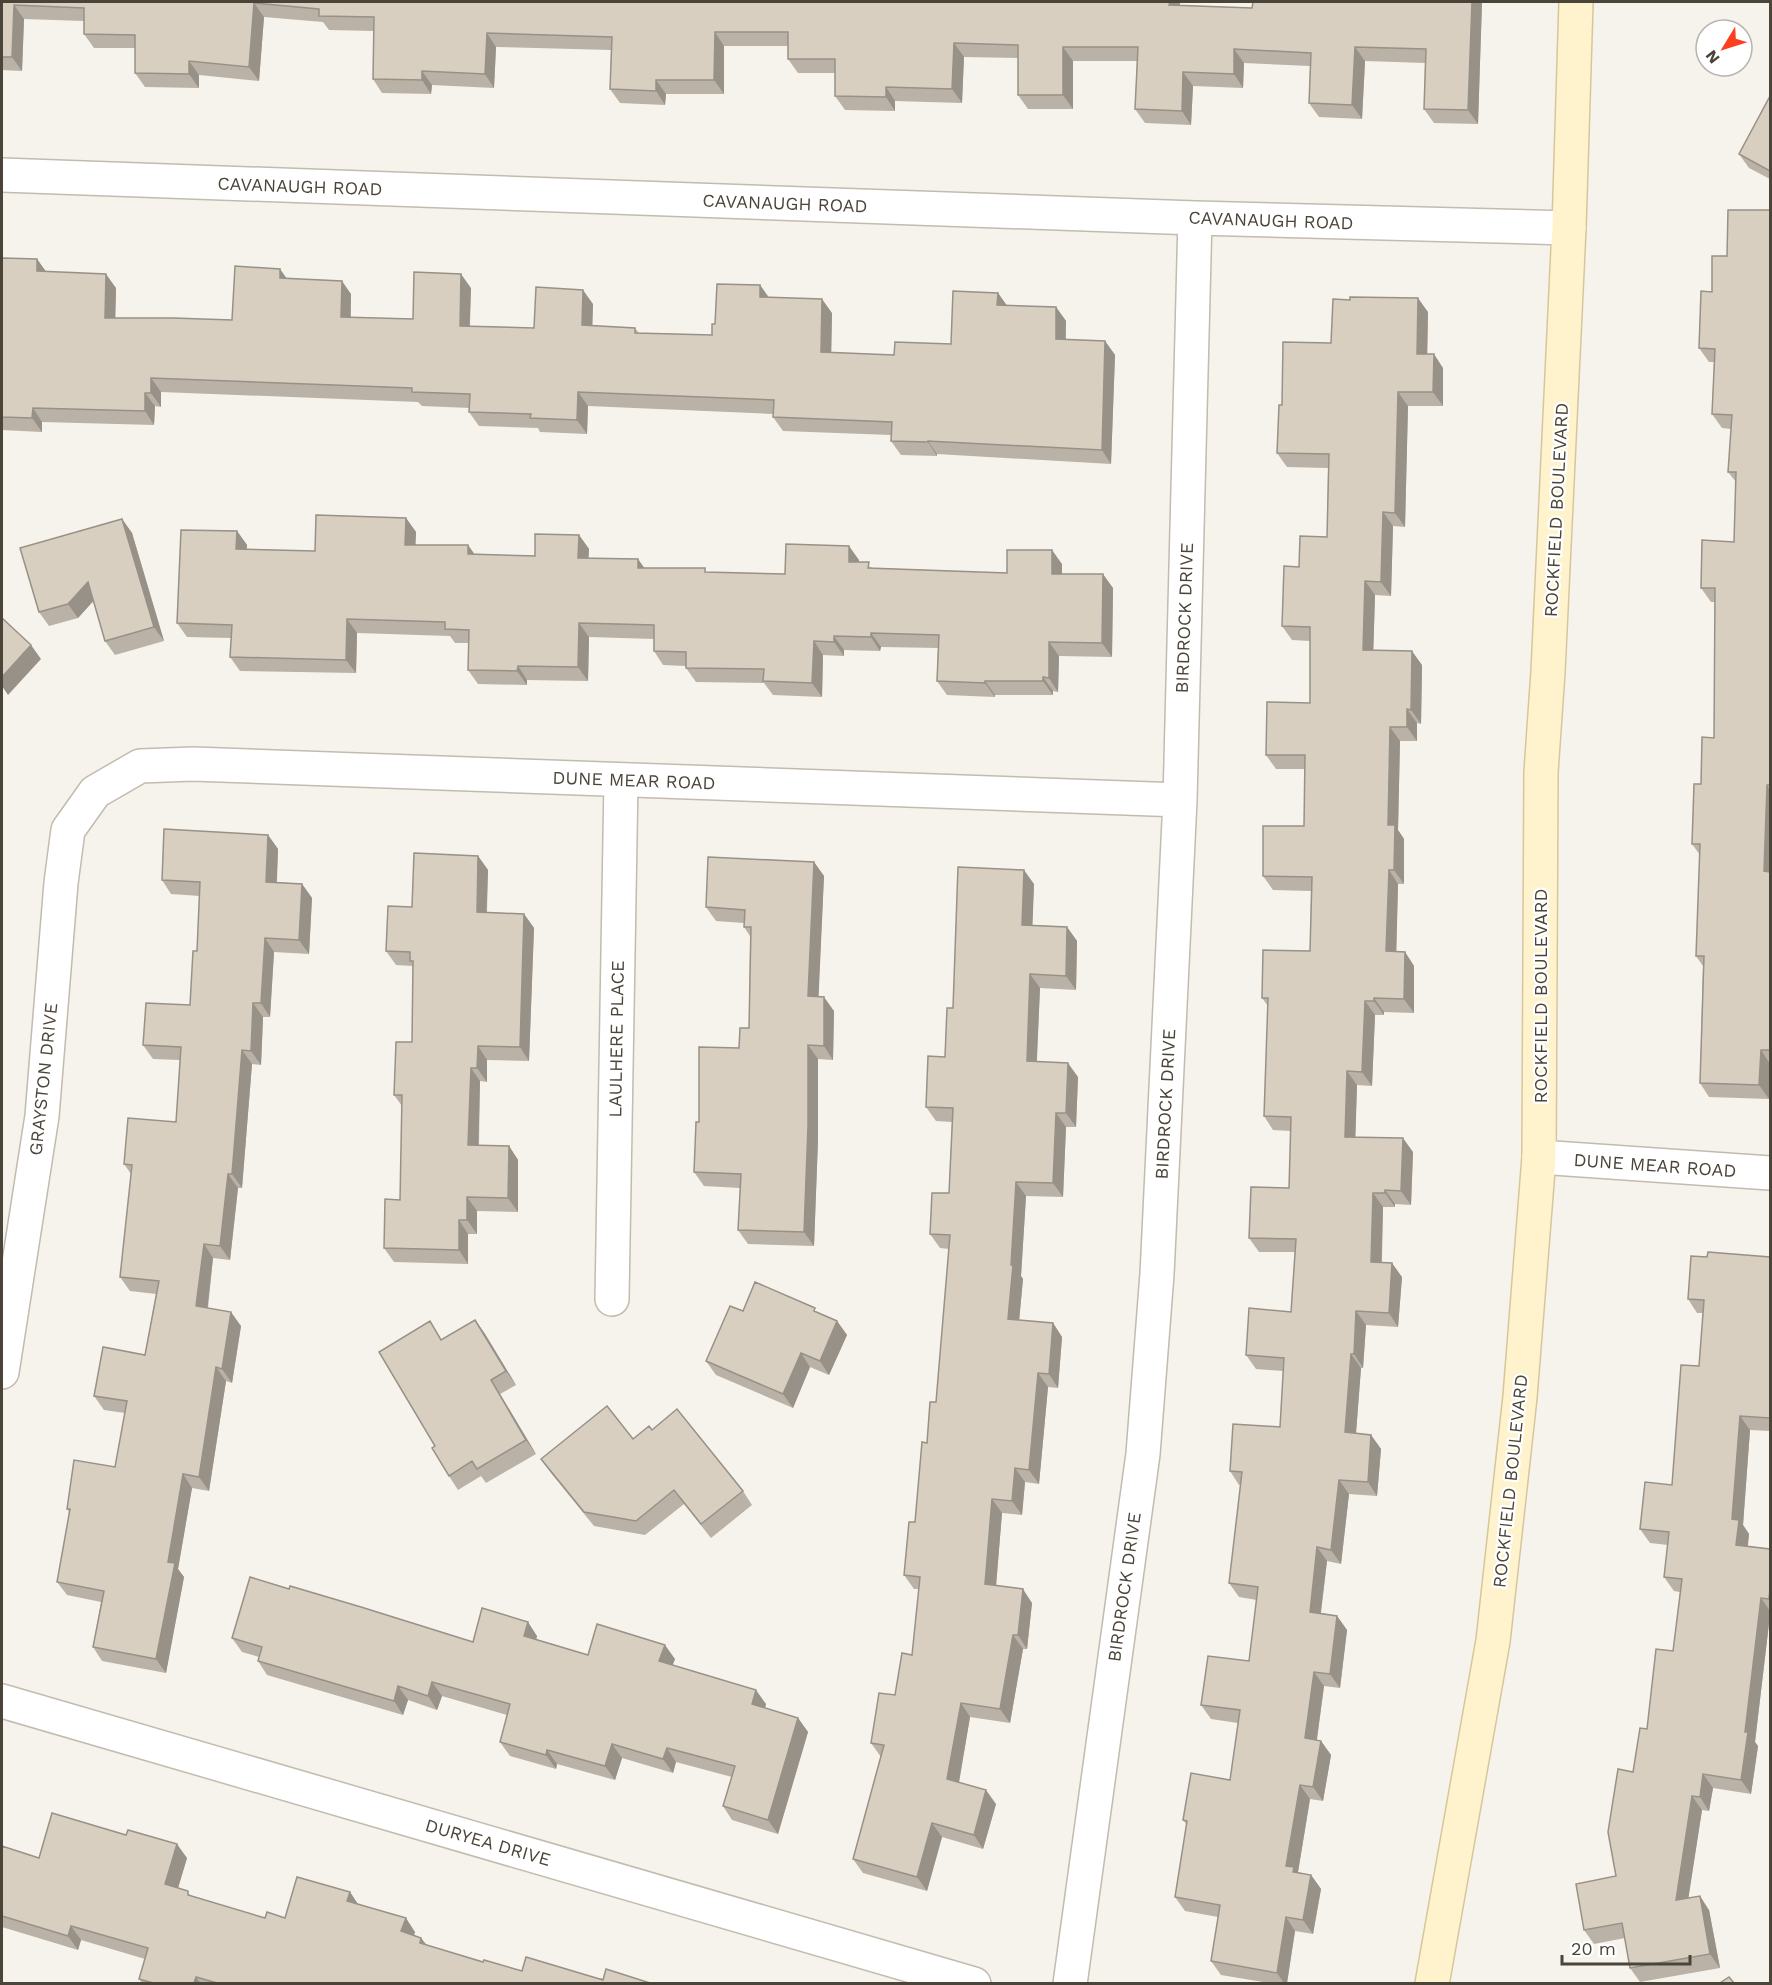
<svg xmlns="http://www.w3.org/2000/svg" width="1772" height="1985" font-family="'Work Sans',sans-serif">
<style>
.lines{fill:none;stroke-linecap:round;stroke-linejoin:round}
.minor-casing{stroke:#c2bbae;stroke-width:36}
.secondary-casing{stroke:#d6c79b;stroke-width:36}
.minor{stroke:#fff;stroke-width:33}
.secondary{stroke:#fff3cd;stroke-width:33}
.wall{fill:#bab2a6}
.shaded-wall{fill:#979187}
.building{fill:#d8cfc1;stroke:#979187;stroke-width:1.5}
.labels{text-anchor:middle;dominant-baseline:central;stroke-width:4.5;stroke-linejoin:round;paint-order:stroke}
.street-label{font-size:18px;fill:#4b4439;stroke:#fff}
</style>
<rect width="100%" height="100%" fill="#f6f3ec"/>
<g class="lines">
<g class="minor-casing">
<path id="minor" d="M2 175 1195 218 1569 228
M1539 1157 1770 1173
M612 1299 621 780
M2 1372 42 1116 61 883 68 830 95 792 140 766 193 764 1180 800
M2 1701 974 1984
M1070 1984 1143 1454 1157 1274 1180 800 1195 218"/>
</g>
<g class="secondary-casing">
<path id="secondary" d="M1432 1984 1493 1641 1520 1397 1539 1157 1541 772 1548 672 1569 228 1576 2"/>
</g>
<use href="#minor" class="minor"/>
<use href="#secondary" class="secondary"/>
</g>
<path class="wall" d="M2 2 1179 5 1252 8 1482 2 1478 124 1434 123 1424 109 1425 63 1365 61 1362 119 1319 117 1309 103 1310 66 1244 63 1243 88 1193 86 1191 125 1145 123 1135 109 1137 61H1073V109H1028L1018 95V58L964 57 962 103 895 101V111L845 110 835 96V73H798L788 59V46H724V94H666L665 105 620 103 610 89 611 50 496 47 494 88 432 85 431 94 382 93 373 79 374 31 329 30 323 22 264 17 259 81 199 75V88L145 87 135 73V48H94L84 34V21L24 19 22 71 2 70Z
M1770 96V179L1749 168 1739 154Z
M1770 210V1064L1769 1099 1709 1097 1700 1083 1703 966 1696 956 1700 855 1692 844 1701 784 1714 738 1715 602H1711L1701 588 1734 542 1736 482 1728 472 1731 429 1722 428 1712 414 1714 362H1709L1699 348 1712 292 1727 256Z
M2 258 37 259 46 272 116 288 115 318 232 320 287 279 351 294V318L413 319 471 288 470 326 534 328 593 304 592 326 635 328 639 333 712 335 715 324 760 285 768 297 832 313 831 353 894 355 951 344 998 293 1006 305 1056 307 1066 321V340L1105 341 1115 355 1111 464 937 454V456L901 455 891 441V435L783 431 773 417V414L588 406 587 434 540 432 538 428 479 426 469 412 470 408 422 406 418 402 161 392V407L155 406 154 425 42 422V432L2 430Z
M1428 312 1427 354 1443 368V406H1408L1405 527 1393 526 1391 596 1375 595 1373 650 1422 665 1421 724 1417 723V741H1400L1398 830 1404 839V884H1398L1396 951 1405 952 1414 966V1013L1384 1012V1015H1375L1372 1086 1357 1085 1355 1137 1413 1152 1411 1205 1395 1204V1207H1383L1382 1262 1402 1277 1398 1327 1366 1325 1363 1368H1361L1356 1433 1371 1435 1381 1449 1377 1496 1349 1494 1341 1564 1327 1561 1321 1613 1337 1616 1347 1630 1340 1688 1324 1686 1317 1740 1321 1741 1331 1755 1323 1801 1310 1799 1298 1872 1311 1875 1321 1889 1313 1934 1295 1931 1287 1983H1269L1221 1975 1211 1961 1218 1917 1185 1911 1175 1897 1187 1825 1183 1820 1230 1780 1238 1723 1211 1719 1201 1705 1249 1661 1257 1600 1239 1597 1229 1583 1241 1485H1239L1230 1471 1280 1427 1283 1371 1256 1369 1246 1355 1291 1312 1295 1252H1259L1249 1238 1289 1188 1291 1131 1273 1130 1264 1116 1268 1006 1262 998 1310 951 1311 891 1273 890 1263 876 1304 826 1305 769H1276L1266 755 1310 703V641L1292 640 1282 626 1327 537 1328 468 1287 467 1277 453 1282 405 1331 343Z
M406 518 416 532 415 545H468L474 554 535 556 579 535 589 549 588 558 644 568 707 572 785 574 859 560V562L873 568 1007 573 1062 564V574L1113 588 1112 657 1059 656 1058 692 1053 691V695H995V697L947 695 937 681 938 648 881 647 880 651 844 650V656L823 655 822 697 773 695 764 683 696 682 686 668V666L663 665 654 651V639L589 637 588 681 527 680V685L478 684 468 670 469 643H455L450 636 357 633 356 673 240 671 230 657 231 638 187 637 177 623 237 531 247 545 246 549 315 551Z
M122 519 132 533 164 641 115 655 105 641 93 601 78 618 49 626 39 612Z
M268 835 278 849 277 882 302 884 312 898 309 954 274 952 270 1017H263L261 1065 252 1064 242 1188H238L230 1260 213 1258 208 1308 241 1326 232 1383 226 1381 209 1491 192 1488 178 1569 184 1577 166 1673 102 1661 93 1647 101 1602 67 1595 57 1582 70 1513 67 1509 115 1467 125 1413 104 1410 94 1396 145 1355 156 1294 130 1291 120 1277 131 1174 124 1164 176 1122 180 1060 153 1059 143 1045 190 1005 197 951 200 896 171 894 162 880Z
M478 856 488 870 487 912 524 914 534 928 529 1061 487 1060V1082L480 1081 479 1145 509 1146 518 1160V1212L477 1211V1234H468V1264L394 1262 384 1248 400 1200 402 1106 394 1095 412 1042 413 966 396 965 386 951 412 907Z
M814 862 824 876 818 997 834 1011 833 1060 818 1059V1140L814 1246 748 1244 738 1230 740 1188 704 1186 694 1172 699 1122 739 1048 749 1028 750 936 744 927V923L716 921 706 907Z
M1034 884 1032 925 1067 927 1077 941 1076 990 1040 988 1037 1061 1078 1077 1076 1127H1066L1063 1197 1026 1196 1021 1276 1023 1279 1019 1320 1053 1323 1062 1337 1058 1388 1048 1387 1039 1484 1025 1482 1022 1515 1002 1513 996 1586 1032 1603 1027 1649H1023L1010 1723 970 1717 959 1783 996 1804 983 1849 942 1837 927 1891 863 1873 853 1859 881 1757 871 1743 895 1695 912 1655 919 1589H914L904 1575 915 1522 927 1443 936 1402 949 1249 940 1248 930 1234 949 1193 952 1122 936 1121 926 1107 945 1057Z
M1707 1257H1770V1431L1750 1430 1743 1525 1749 1534 1748 1546 1770 1549V1615L1755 1742 1758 1746 1751 1794 1713 1788 1709 1811 1702 1810 1688 1898 1709 1910 1720 1968 1640 1982 1630 1968 1625 1938 1594 1944 1584 1930 1616 1876 1633 1772 1673 1651 1680 1592 1674 1591 1664 1577 1668 1545 1650 1543 1640 1529 1672 1485 1699 1366 1703 1313H1697L1688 1299Z
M743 1311 837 1321 847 1335 829 1375 810 1367 793 1408 716 1375 706 1361Z
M475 1320 485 1334 516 1385 500 1394 536 1454 486 1483 481 1476 458 1490 449 1476 435 1446 443 1340Z
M652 1430 743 1491 752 1505 711 1538 684 1504 645 1535 594 1526 551 1473 541 1459 633 1439Z
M289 1589 473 1642 537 1636 536 1639 588 1655 675 1659 672 1665 766 1704 765 1708 798 1718 808 1732 778 1834 732 1820 723 1806 732 1777 676 1762 673 1773 622 1758 615 1780 557 1764 556 1769 510 1756 500 1742 507 1715 442 1696 437 1710 408 1700 403 1715 267 1675 258 1661 259 1657 242 1652 232 1638Z
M126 1835 187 1858 178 1888 192 1896 265 1918H285L350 1892 358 1904 415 1932 414 1935 421 1938 427 1945 483 1962 522 1971 650 1983H142L139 1979 145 1959 81 1940 78 1950 2 1927V1846L39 1858Z"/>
<path class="shaded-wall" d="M1170 2H1180L1179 19 1169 5Z
M1472 2H1482L1478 124 1468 110Z
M254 3 264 17 259 81 249 67Z
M14 5 24 19 22 71 12 57Z
M715 32 724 46V94L714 80Z
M487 33 496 47 494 88 485 74Z
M954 43 964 57 962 103 952 89Z
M1063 47 1073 61V109L1063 95Z
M1355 47 1365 61 1362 119 1352 105Z
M1234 49 1244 63 1243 88 1234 74Z
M189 61 199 75V88L189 74Z
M422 71 432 85 431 94 422 80Z
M1183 72 1193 86 1191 125 1182 111Z
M656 80 666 94 665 105 656 91Z
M886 87 895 101V111L886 97Z
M37 259 47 273 37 271Z
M280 269 290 283 280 278Z
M106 274 116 288 115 332 105 318Z
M461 274 471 288 469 340 460 326Z
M342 281 351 294 350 331 341 317Z
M760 285 770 299 760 297Z
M583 290 593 304 592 339 582 325Z
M998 293 1008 307 997 305Z
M1418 298 1428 312 1427 368 1417 354Z
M822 299 832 313 831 366 821 352Z
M1056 307 1066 321 1065 353 1056 339Z
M1105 341 1115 355 1111 464 1102 450Z
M1434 354 1443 368V406L1433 392Z
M151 378 161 392V407L151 393Z
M578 392 588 406 587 434 577 420Z
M1398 392 1408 406 1405 527 1395 513Z
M145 393 155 406 154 425 145 411Z
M33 408 42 422V432L32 418Z
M928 441 937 454V456L928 442Z
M1383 512 1393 526 1391 596 1381 582Z
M406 518 416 532 415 559 405 545Z
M122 519 132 533 164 641 154 627Z
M237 531 247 545 246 563 236 549Z
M579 535 589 549 588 572 578 558Z
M468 545 478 559 468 554Z
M849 546 859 560 858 576 849 562Z
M1052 550 1062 564V588L1052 574Z
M638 559 648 573 638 568Z
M1103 574 1113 588 1112 657 1102 643Z
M1365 581 1375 595 1373 664 1363 650Z
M88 582 98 596 78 618 68 604Z
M347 619 357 633 356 673 346 660Z
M579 623 589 637 588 681 578 667Z
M871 633 881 647 880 651 871 637Z
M834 636 844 650V656L834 642Z
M814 641 823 655 822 697 812 683Z
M1049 642 1059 656 1058 692 1049 678Z
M31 645 41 659 8 695 2 686V677Z
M1412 651 1422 665 1421 724 1411 710Z
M518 666 527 680V685L517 671Z
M1043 677 1053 691V695L1043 681Z
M985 681 995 695V697L985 683Z
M1407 709 1417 723V741L1407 727Z
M1390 727 1400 741 1398 830 1404 839V884L1394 870 1388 825Z
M1767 785 1770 791V881L1764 871Z
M268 835 278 849 276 896 266 882Z
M478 856 488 870 486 926 477 912Z
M814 862 824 876 818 1010 808 996Z
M1024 870 1034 884 1032 939 1022 925Z
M1389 870 1398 884 1396 965 1386 951Z
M302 884 312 898 309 954 299 940Z
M524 914 534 928 529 1061 520 1047Z
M1067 927 1077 941 1076 990 1066 976Z
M265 938 274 952 270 1017 261 1003Z
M1405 952 1414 966V1013L1404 999Z
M1030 974 1040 988 1036 1075 1027 1061Z
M824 997 834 1011 833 1060 824 1046Z
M1374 998 1384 1012V1015L1374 1001Z
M1365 1001 1375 1015 1372 1086 1362 1072Z
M253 1003 263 1017 261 1065 251 1051Z
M808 1045 818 1059V1140L814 1246 804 1232Z
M478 1046 487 1060V1082L477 1068Z
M242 1050 252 1064 242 1188 232 1174Z
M1761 1050 1770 1064 1769 1099 1759 1085Z
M1068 1063 1078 1077 1076 1127 1066 1113Z
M471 1068 480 1081 478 1159 468 1145Z
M1347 1071 1357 1085 1355 1151 1345 1137Z
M1056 1113 1066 1127 1063 1197 1053 1183Z
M1403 1138 1413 1152 1411 1205 1401 1191Z
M509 1146 518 1160V1212L508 1198Z
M228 1174 238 1188 230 1260 220 1246Z
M1016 1182 1026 1196 1021 1276 1023 1279 1018 1333 1008 1319Z
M1385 1190 1395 1204V1207L1385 1193Z
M1373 1193 1383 1207 1381 1276 1371 1262Z
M467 1197 477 1211V1234L467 1220Z
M459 1220 468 1234V1264L459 1250Z
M204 1244 213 1258 206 1320 196 1306Z
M1392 1263 1402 1277 1398 1327 1389 1313Z
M1356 1311 1366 1325 1363 1368 1354 1354Z
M231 1312 241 1326 232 1383 222 1369Z
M475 1320 485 1334 516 1385 506 1371Z
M837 1321 847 1335 829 1375 820 1361Z
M1053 1323 1062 1337 1058 1388 1049 1374Z
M801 1353 810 1367 793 1408 783 1394Z
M1351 1354 1361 1368 1355 1446 1345 1432Z
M216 1367 226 1381 209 1491 199 1477Z
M1038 1373 1048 1387 1039 1484 1029 1470Z
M491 1380 500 1394 536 1454 526 1440Z
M1740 1416 1750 1430 1743 1525 1749 1534 1746 1559 1736 1545 1732 1519Z
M1371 1435 1381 1449 1377 1496 1368 1482Z
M1015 1468 1025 1482 1022 1515 1012 1501Z
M183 1474 192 1488 178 1569 184 1577 166 1673 156 1659 168 1562Z
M1339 1480 1349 1494 1341 1564 1331 1550Z
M992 1499 1002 1513 995 1598 985 1584Z
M1317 1547 1327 1561 1319 1626 1310 1612Z
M1023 1589 1032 1603 1027 1649 1018 1635Z
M1761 1598 1770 1611V1615L1755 1742 1758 1746 1751 1794 1741 1780 1745 1732Z
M1337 1616 1347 1630 1340 1688 1330 1674Z
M528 1622 537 1636 534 1650 524 1636Z
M1013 1635 1023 1649 1010 1723 1000 1709Z
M665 1645 675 1659 669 1675 659 1661Z
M1314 1672 1324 1686 1315 1752 1305 1738Z
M432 1682 442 1696 437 1710 428 1696Z
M398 1686 408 1700 403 1715 394 1701Z
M756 1690 766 1704 762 1718 752 1704Z
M961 1703 970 1717 957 1793 947 1779Z
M798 1718 808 1732 778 1834 768 1820Z
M1321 1741 1331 1755 1323 1801 1313 1787Z
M612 1744 622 1758 615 1780 605 1766Z
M667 1748 676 1762 673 1773 663 1759Z
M547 1750 557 1764 556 1769 546 1755Z
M1703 1774 1713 1788 1709 1811 1700 1797Z
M1300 1785 1310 1799 1298 1872 1304 1881 1286 1866Z
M986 1790 996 1804 983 1849 974 1835Z
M1692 1796 1702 1810 1686 1914 1676 1900Z
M932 1823 942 1837 927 1891 917 1877Z
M177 1844 187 1858 175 1898 165 1884Z
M1311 1875 1321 1889 1313 1934 1303 1920Z
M350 1892 359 1906 347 1901Z
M1700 1896 1709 1910 1720 1968 1710 1954Z
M1286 1917 1295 1931 1287 1983H1284L1277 1973Z
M406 1918 415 1932 411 1945 401 1931Z
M71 1926 81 1940 78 1950 68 1936Z
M421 1938 431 1952 420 1943Z
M196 1977 200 1983H194Z"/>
<path class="building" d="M2 2H1170L1169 5 1252 8 1253 2H1472L1468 110 1424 109 1426 49 1355 47 1352 105 1309 103 1311 53 1234 49V74L1183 72 1182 111 1135 109 1138 47H1063V95H1018V45L954 43 952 89 886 87V97L835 96V59H788V32H715L714 80H656V91L610 89 612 37 487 33 485 74 422 71V80L373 79 374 17 319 16V9L254 3 249 67 189 61V74L135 73V35L84 34V8L14 5 12 57H2Z
M1770 96V171L1739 154Z
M1728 210H1770V785H1767L1764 871 1770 872V1050H1761L1759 1085 1700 1083 1704 956H1696L1700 844H1692L1694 784H1701L1702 737 1714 738 1715 588H1701L1702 540 1734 542 1736 472H1728L1732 415 1712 414 1715 349 1699 348 1701 291 1712 292V256H1727Z
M2 258 37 259V271L106 274 105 318H173L232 320 235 266 280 269V278L342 281 341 317 413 319 414 272 461 274 460 326 534 328 536 287 583 290 582 325 635 328V333L712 335V324H715L717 284 760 285V297L822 299 821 352 894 355 895 342 951 344 953 291 998 293 997 305 1056 307V339L1105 341 1102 450 928 441V442L891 441 892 422 773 417 774 400 578 392 577 420 530 418 531 414 469 412 470 394 412 392V388L151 378V393H145V411L33 408 32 418 2 417Z
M1350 297 1418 298 1417 354H1434L1433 392H1398L1395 513 1383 512 1381 582 1365 581 1363 650 1412 651 1411 710 1407 709V727H1390L1388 825H1395L1394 870H1389L1386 951 1405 952 1404 999 1374 998V1001H1365L1362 1072 1347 1071 1345 1137 1403 1138 1401 1191 1385 1190V1193H1373L1371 1262 1392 1263 1389 1313 1356 1311 1354 1354H1351L1345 1432 1371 1435 1368 1482 1339 1480 1331 1550 1317 1547 1310 1612 1337 1616 1330 1674 1314 1672 1305 1738 1321 1741 1313 1787 1300 1785 1286 1866 1294 1867 1293 1872 1311 1875 1303 1920 1286 1917 1277 1973 1211 1961 1220 1905 1175 1897 1187 1821 1183 1820 1191 1773 1230 1780 1240 1710 1201 1705 1208 1656 1249 1661 1258 1587 1229 1583 1242 1472 1230 1471 1233 1424 1280 1427 1284 1358 1246 1355 1249 1308 1291 1312 1296 1239 1249 1238 1251 1187 1289 1188 1291 1117 1264 1116 1268 998H1262L1263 950 1310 951 1312 877 1263 876V826H1304L1305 755H1266L1267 702 1310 703V627L1282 626 1284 566 1299 567 1300 536 1327 537 1329 454 1277 453 1279 405H1282L1283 342 1331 343 1333 299 1350 300Z
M316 515 406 518 405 545H468V554L535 556V534L579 535 578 558 638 559V568H705V572L785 574 786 544 849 546V562H869L868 568 1007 573V550H1052V574H1103L1102 643 1049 642V678L1043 677V681H985V683L937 681 939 635 871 633V637L834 636V642L814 641 812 683 763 681 764 669 686 668V652L654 651V625L579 623 578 667 518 666 517 671 468 670 469 630 445 629V622L347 619 346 660 230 657 232 625 177 623 181 530 237 531 236 549 315 551Z
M122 519 154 627 105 641 88 582 68 604 39 612 20 548Z
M2 618 31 645 2 677Z
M164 829 268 835 266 882 302 884 299 940 265 938 261 1003H253L251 1051 242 1050 232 1174H228L220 1246 204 1244 196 1306 231 1312 222 1369 216 1367 199 1477 183 1474 168 1562 175 1563 156 1659 93 1647 104 1591 57 1582 70 1509H67L74 1460 115 1467 127 1401 94 1396 103 1347 145 1355 159 1281 120 1277 132 1165 124 1164 128 1118 176 1122 181 1047 143 1045 146 1003 190 1005 193 951H197L200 882 162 880Z
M414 853 478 856 477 912 524 914 520 1047 478 1046 477 1068H471L468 1145 509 1146 508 1198 467 1197V1220H459V1250L384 1248 385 1199 400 1200 402 1095H394L396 1042H412L413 961H410V952L386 951 388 906 412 907Z
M708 857 814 862 808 996 824 997V1046L808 1045V1126L804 1232 738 1230 741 1174 694 1172 696 1122H699V1047L739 1048 740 1028H749L751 927H744L745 910 706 907Z
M958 867 1024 870 1022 925 1067 927 1066 976 1030 974 1027 1061 1068 1063 1066 1113H1056L1053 1183 1016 1182 1011 1265H1013L1008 1319 1053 1323 1049 1374 1038 1373 1029 1470 1015 1468 1012 1501 992 1499 985 1584 1023 1589 1018 1635H1013L1000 1709 961 1703 947 1779 986 1790 974 1835 932 1823 917 1877 853 1859 884 1745 871 1743 879 1693 895 1695 902 1653 912 1655 920 1577 904 1575 909 1522H915L922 1442 927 1443 930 1402H936L950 1235 930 1234 932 1193H949L953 1108 926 1107 928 1056 945 1057 947 1008H953Z
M1708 1252 1770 1257V1418L1740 1416 1732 1519 1739 1520 1736 1545 1770 1549V1588L1769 1599 1761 1598 1745 1732H1748L1741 1780 1703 1774 1700 1797 1692 1796 1676 1900 1700 1896 1710 1954 1630 1968 1622 1923 1584 1930 1576 1884 1616 1876 1608 1832 1618 1769 1633 1772 1640 1728 1647 1729 1656 1649 1673 1651 1682 1579 1664 1577 1669 1532 1640 1529 1645 1482 1672 1485 1681 1365 1699 1366 1704 1300 1688 1299 1691 1256 1707 1257Z
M755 1282 815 1308 814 1311 837 1321 820 1361 801 1353 783 1394 706 1361 730 1306 743 1311Z
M475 1320 506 1371 491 1380 526 1440 477 1469 472 1461 449 1476 432 1448 435 1446 379 1352 430 1321 441 1340Z
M607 1406 633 1439 649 1426 652 1430 677 1409 743 1491 701 1524 674 1490 636 1521 584 1512 541 1459Z
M250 1577 289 1589 290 1586 361 1607 473 1642 482 1608 528 1622 524 1636 588 1655 597 1624 665 1645 659 1661 756 1690 752 1704 798 1718 768 1820 723 1806 735 1766 667 1748 663 1759 612 1744 605 1766 547 1750 546 1755 500 1742 510 1704 432 1682 428 1696 398 1686 394 1701 258 1661 262 1647 232 1638Z
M52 1813 126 1835 128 1830 177 1844 165 1884 188 1891V1895L265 1918 267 1912 285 1918 297 1877 350 1892 347 1901 406 1918 401 1931 421 1938 420 1943 483 1962 484 1960 522 1971 526 1957 603 1980 606 1969 650 1983H217L196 1977 194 1983H153L139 1979 148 1948 71 1926 68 1936 2 1916V1846L39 1858Z
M1729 1977 1734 1983H1720Z"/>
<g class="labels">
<g class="street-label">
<text transform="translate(300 186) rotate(2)">CAVANAUGH ROAD</text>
<text transform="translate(785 203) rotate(2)">CAVANAUGH ROAD</text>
<text transform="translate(1271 220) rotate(2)">CAVANAUGH ROAD</text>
<text transform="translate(1556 510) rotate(-87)">ROCKFIELD BOULEVARD</text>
<text transform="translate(1184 618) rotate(-88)">BIRDROCK DRIVE</text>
<text transform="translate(634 780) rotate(2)">DUNE MEAR ROAD</text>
<text transform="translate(1540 996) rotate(-90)">ROCKFIELD BOULEVARD</text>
<text transform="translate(616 1039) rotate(-89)">LAULHERE PLACE</text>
<text transform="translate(43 1079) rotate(-84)">GRAYSTON DRIVE</text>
<text transform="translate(1165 1104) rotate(-87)">BIRDROCK DRIVE</text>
<text transform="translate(1655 1165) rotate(4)">DUNE MEAR ROAD</text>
<text transform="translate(1510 1481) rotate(-84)">ROCKFIELD BOULEVARD</text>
<text transform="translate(1124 1587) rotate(-82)">BIRDROCK DRIVE</text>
<text transform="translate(488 1842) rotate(16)">DURYEA DRIVE</text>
</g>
</g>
<rect width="1772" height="1985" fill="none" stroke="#4b4439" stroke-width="6"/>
<g transform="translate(1724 48) rotate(232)"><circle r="28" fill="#ffffff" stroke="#b7b4b0" stroke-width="1.5"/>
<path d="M0-4.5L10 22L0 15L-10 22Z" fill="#fc3f1d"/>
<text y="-9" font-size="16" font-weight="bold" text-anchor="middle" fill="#4b4439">N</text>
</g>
<path d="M1562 1955v9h128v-9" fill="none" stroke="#4b4439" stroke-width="3"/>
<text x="1571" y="1955" font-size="18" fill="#4b4439" stroke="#ffffff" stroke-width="4.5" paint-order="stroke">20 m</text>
</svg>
